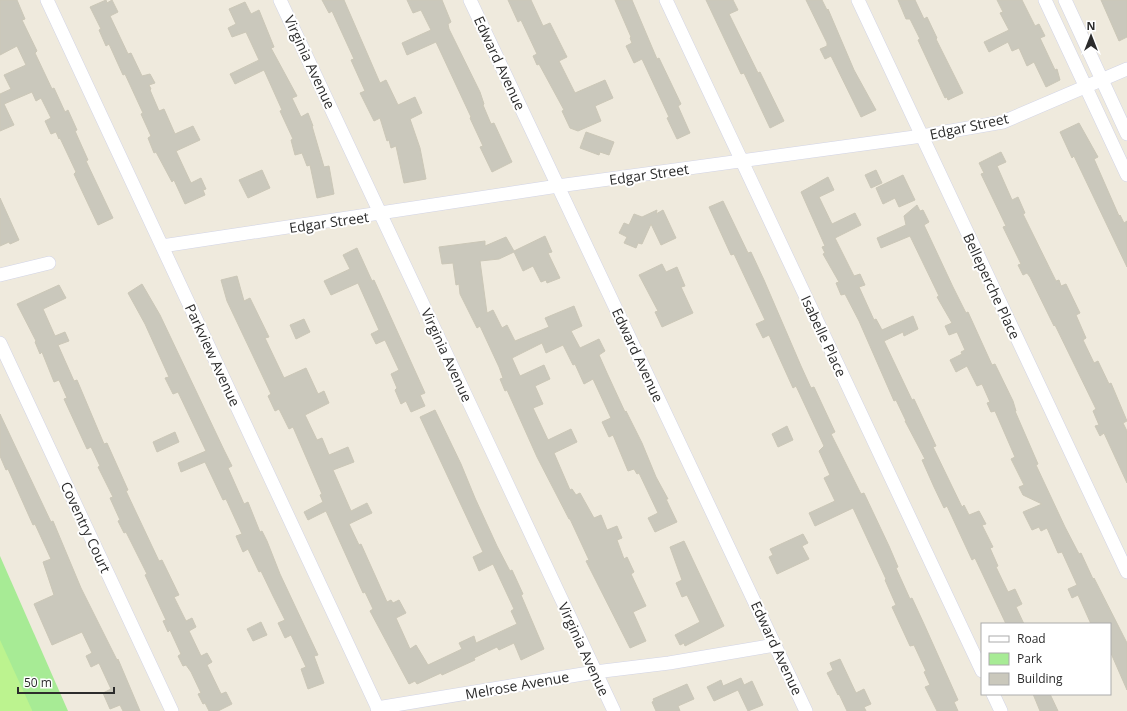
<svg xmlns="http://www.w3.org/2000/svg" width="1127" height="711" font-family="'Open Sans',sans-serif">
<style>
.green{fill:#a7eb95}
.pitch{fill:#bcf38f}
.building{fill:#cac8bc;stroke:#cbc7b7}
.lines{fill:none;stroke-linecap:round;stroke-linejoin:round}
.street-casing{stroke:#d2d4e6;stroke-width:14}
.street{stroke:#fff;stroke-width:13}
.labels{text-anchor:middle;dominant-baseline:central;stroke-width:4;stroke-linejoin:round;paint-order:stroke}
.street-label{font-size:14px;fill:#2c2c2c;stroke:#fff}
</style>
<rect width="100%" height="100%" fill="#efeadd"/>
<path class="green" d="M0 556 68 711H0Z"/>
<path class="pitch" d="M0 640 32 710V711H0Z"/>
<path class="building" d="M0 0H17L25 19 22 20 37 51 35 53 52 89 54 88 65 112 68 110 77 130 75 131 88 160 86 161 113 218 98 225 74 174 76 172 60 138 59 139 56 132 51 134 45 121 51 118 41 98 36 101 32 92 4 104 14 125 0 131V94L11 89 4 75 26 65 17 46 0 55Z
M106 0 107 3 112 0 118 12 110 16 128 54 131 53 142 76 150 74 155 83 149 85 151 89 150 90 159 111 164 109 175 134 193 126 200 140 176 151 191 183 201 178 206 189 203 190 205 195 185 204 174 180 172 182 156 152 154 153 148 138 151 136 141 114 143 113 125 74 123 75 109 44 106 46 99 30 101 29 90 7Z
M322 0H344L380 83 386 80 398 105 415 97 422 113 410 119 420 148 426 179 404 183 396 146 391 148 389 140 387 141 380 118 374 121 360 93 365 91 351 60 354 59 332 11 329 13Z
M407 0H442L451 22 448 24 449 29 480 92 484 104 483 105 491 124 494 123 512 162 492 172 480 147 483 146 470 118 471 117 436 42 407 55 402 43 431 30 421 10 413 13Z
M508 0H531L543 26 550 23 567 57 559 61 575 93 605 80 613 98 595 106 601 121 578 131 570 128 562 111 564 110 539 64 537 65 533 56 537 54 521 20 518 22Z
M615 0H632L657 59 659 58 681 104 678 106 690 133 677 139 667 118 669 117 642 59 634 63 626 46 632 43 630 38 631 37Z
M706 0H733L738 10 729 14 758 73 760 72 784 121 770 128 744 73 741 74Z
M806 0H822L827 10 828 9 854 70 876 110 861 117 831 56 825 59 820 49 827 46V43Z
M898 0H915L924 19 927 17 937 38 936 39 963 93 948 100 947 97 945 98 918 40 920 39 910 19H906Z
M997 0H1022L1035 26 1039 24 1045 36 1040 38 1055 70 1057 69 1060 80 1046 87 1034 62 1027 66 1019 48 1012 51 1008 42 989 52 984 42 1009 30 1000 13 1003 12Z
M1101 0H1127V37L1119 41Z
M245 2 251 14 259 10 274 47 271 48 297 96 292 98 301 117 308 113 313 126H312L324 167 329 166 334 194 317 198 310 165 307 166 302 153 295 155 291 140 293 139 280 111 282 110 264 70 235 84 230 74 259 60 246 32 232 37 228 28 236 24 229 9Z
M1079 123 1098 157 1094 159 1119 216 1120 215 1124 223 1127 221V267L1074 156 1072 158 1060 132Z
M586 132 614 142 609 155 600 152 599 155 580 148Z
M1001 152 1006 162 997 166 1012 200 1018 197 1025 213 1023 214 1056 281 1059 280 1061 286 1066 284 1080 313 1076 315 1086 338 1083 340 1094 363 1098 361 1109 384 1111 383 1127 421 1123 423 1127 431V483L1104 433 1100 436 1095 426 1099 425 1093 411 1096 409 1055 325 1054 326 1030 277 1027 273 1023 275 1018 265 1021 264 1003 227 1006 226 981 174 984 173 979 163Z
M262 170 270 188 248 198 239 180Z
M876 170 882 183 871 188 865 175Z
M903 175 915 200 899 207 895 198 883 204 876 188Z
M828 177 834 190 819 197 832 224 855 213 861 225 835 238 854 276 860 274 865 285 859 287 874 320 876 319 882 330 913 316 918 329 904 336 903 332 884 341 912 400 914 399 936 446 933 447 962 507 964 505 969 515 979 511 986 524 982 525 993 547 990 548 998 566 996 567 1008 592 1015 589 1022 604 1016 607 1024 624H1006L975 558 972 560 947 506 944 508 934 487 922 460 925 459 905 421H906L896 400 894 401 859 321 845 294 841 295 836 283 839 282 823 254 825 253 822 247 825 246 801 192Z
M0 198 19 240 10 244 9 242 0 246Z
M723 201 748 253 751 252 764 280 801 366 811 388 814 387 835 432 831 434 861 494 864 493 889 546 898 567 896 568 910 599 912 598 924 624 958 700 954 702 958 711H937L925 687 930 685 924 672 926 671 914 645 910 646 892 607 896 605 885 580 886 579 853 508 815 526 809 513 835 501 824 478 830 475 819 451 824 446 796 386 793 388 769 335 763 338 756 324 765 320 734 254 731 255 709 207Z
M917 205 920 211 923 210 929 222 924 225 953 287 966 313 968 312 992 365 995 364 1013 401 1016 411H1015L1038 464 1036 465 1065 527 1079 554 1081 553 1093 579 1094 578 1127 643V690L1110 651V624H1091L1078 595 1072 598 1068 589 1077 585 1062 552 1058 553 1047 528 1041 531 1039 527 1032 530 1023 512 1042 504 1023 495 1019 487 1024 485 1011 459 1015 457 995 411 991 412 987 403 990 402 982 384 977 386 967 366 956 372 950 360 962 354 961 352 965 350 957 332 949 335 945 326 952 323 937 297 939 296 910 236 881 248 877 238 906 225 904 216Z
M657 210 656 214 663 210 676 238 661 245 651 224 642 244 638 243 636 248 624 243 627 237 619 233 624 223 629 225 634 214 642 217Z
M545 236 552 252 548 253 560 278 547 283 546 280 541 282 533 266 523 271 514 252 499 259 480 261 487 313 493 310 502 328 507 325 515 341 549 327 545 318 574 306 582 326 571 331 580 348 599 339 605 351 599 355 607 373 625 412 626 411 642 443 656 477 668 499H666L677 522 655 532 648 518 658 513 639 473 637 474 634 469 628 471 613 435 609 437 602 422 611 418 593 379 584 384 575 364 573 365 563 345 546 353 542 343 512 358 520 376 544 365 550 379 535 386 543 404 533 408 548 440 571 429 577 442 554 453 570 490 572 489 576 495 580 493 594 518 601 515 607 530 617 526 622 538 617 540 624 559 627 557 634 572 631 574 646 606 633 612 646 641 630 648 586 561 589 560 570 519H569L537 457 507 390 505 391 500 379 503 378 499 367 480 326 477 328 460 294 459 284 456 285 453 263 442 264 439 247 485 241V246L506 237 514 251Z
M357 248 372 281 374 280 425 393 420 395 425 406 411 412 406 401 401 404 395 390 397 388 391 374 399 370 385 340 376 344 371 334 379 330 358 283 331 295 324 281 350 269 343 255Z
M662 264 666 272 677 267 685 286 681 287 693 313 662 327 655 312 658 311 639 275Z
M237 276 244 301 250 298 269 337 265 338 284 378 306 368 318 394 324 391 329 403 305 415 317 440 322 438 329 455 348 447 354 462 333 470 351 511 367 503 372 513 349 524 359 545 361 544 387 602 391 600 393 603 399 600 406 613 396 618 410 649 416 645 428 665 462 649 459 643 474 636 476 643 517 624 511 611 514 609 493 564 479 571 473 557 483 552 420 417 435 410 461 464 475 498 497 546 510 571 512 570 523 594 521 595 544 649 521 660 514 643 499 650 497 647 474 658 475 660 442 675 441 673 417 684 415 681 409 684 370 611 373 609 365 592 363 593 326 511 308 520 304 512 323 502 320 495 322 494 293 427 289 429 279 409 275 411 268 396 271 394 227 301 221 280Z
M142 284 160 315 224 450 232 466 228 468 244 504 248 502 260 532 262 531 267 541 280 574 318 655 314 656 324 683 308 689 301 669 306 667 291 635 285 638 278 623 285 620 273 596 261 571 259 572 248 549 243 552 236 536 242 534 226 499 223 500 205 462 181 472 178 463 206 451 178 392 173 394 165 378 169 377 145 324 128 293Z
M59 285 66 298 43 309 55 336 65 332 69 341 58 345 74 381 77 380 104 444 107 443 128 490 126 491 159 561 162 560 179 595 174 597 186 621 192 618 196 627 189 631 201 656 207 653 212 662 207 665 221 694 226 692 232 704 218 711H209L205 703 203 704 198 694 201 693 191 672 186 665 183 666 178 656 181 654 170 630 168 632 163 621 166 620 145 575 147 574 126 532 124 533 118 521 120 520 110 498 113 497 98 467 100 466 91 447 87 449 64 399 67 398 59 380 54 382 42 352 40 354 35 342 36 341 17 304Z
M304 319 310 332 296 339 290 325Z
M0 414 51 522 53 521 81 588 117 660 118 659 140 711H123L120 705 110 709 103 693 111 689 99 663 91 667 86 656 92 653 82 632 52 645 34 604 54 595 43 562 51 559 35 524 33 525 8 469 6 470 0 456Z
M787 426 793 440 778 447 772 434Z
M175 432 179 442 157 452 153 442Z
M803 534 808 543 802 546 809 559 777 574 769 557 773 555 770 549Z
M684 541 724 626 685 646 684 643 680 645 675 635 700 622 687 595 682 597 676 583 682 580 670 547Z
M261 622 267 635 253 641 247 629Z
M840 659 856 693 864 689 871 704 864 707 866 711H847L839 694 838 695 827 673 833 670 830 663Z
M741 678 744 685 752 681 763 705 748 711 738 690 714 701 707 687 721 680 723 686Z
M687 684 694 699 678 706 680 711H656L652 702 654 701 653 699Z
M1033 694H1050L1058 711H1040Z"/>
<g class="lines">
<g class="street-casing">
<path id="street" d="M47 0 379 711
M280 0 614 711
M470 0 806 711
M666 0 982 671
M858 0 1127 572
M1045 0 1127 175
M1065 0 1127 134
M162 246 558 186 922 136 1003 122 1127 69
M0 275 49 263
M0 343 172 711
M993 694 1001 711
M377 708 595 672 669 663 775 645"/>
</g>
<use href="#street" class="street"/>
</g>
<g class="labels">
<g class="street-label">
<text transform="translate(310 62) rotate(65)">Virginia Avenue</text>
<text transform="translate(500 63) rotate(65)">Edward Avenue</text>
<text transform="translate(969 126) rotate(-12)">Edgar Street</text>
<text transform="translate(649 174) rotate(-8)">Edgar Street</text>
<text transform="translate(329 222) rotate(-8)">Edgar Street</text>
<text transform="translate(992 286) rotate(65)">Belleperche Place</text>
<text transform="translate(824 336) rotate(65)">Isabelle Place</text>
<text transform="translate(213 355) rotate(65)">Parkview Avenue</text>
<text transform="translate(447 355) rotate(65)">Virginia Avenue</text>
<text transform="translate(638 355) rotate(65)">Edward Avenue</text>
<text transform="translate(86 527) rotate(65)">Coventry Court</text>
<text transform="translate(777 648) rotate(65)">Edward Avenue</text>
<text transform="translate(584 649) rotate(65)">Virginia Avenue</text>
<text transform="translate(517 685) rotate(-10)">Melrose Avenue</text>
</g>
</g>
<rect x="981" y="623" width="130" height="72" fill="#ffffff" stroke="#ababab"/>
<rect x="989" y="636" width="20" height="6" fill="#ffffff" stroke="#ababab"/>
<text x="1017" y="643" font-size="12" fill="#2c2c2c">Road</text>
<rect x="989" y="653" width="20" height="12" fill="#a7eb95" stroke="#ababab"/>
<text x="1017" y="663" font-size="12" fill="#2c2c2c">Park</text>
<rect x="989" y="673" width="20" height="12" fill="#cac8bc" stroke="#ababab"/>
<text x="1017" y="683" font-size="12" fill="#2c2c2c">Building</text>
<g transform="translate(1091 36)" stroke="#ffffff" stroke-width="3" paint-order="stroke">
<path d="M0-3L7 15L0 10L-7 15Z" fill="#2c2c2c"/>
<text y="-6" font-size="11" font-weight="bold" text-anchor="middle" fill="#2c2c2c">N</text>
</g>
<path d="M18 687v6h96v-6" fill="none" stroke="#2c2c2c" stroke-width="2"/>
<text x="24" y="687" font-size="12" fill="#2c2c2c" stroke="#ffffff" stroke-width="3" paint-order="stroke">50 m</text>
</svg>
